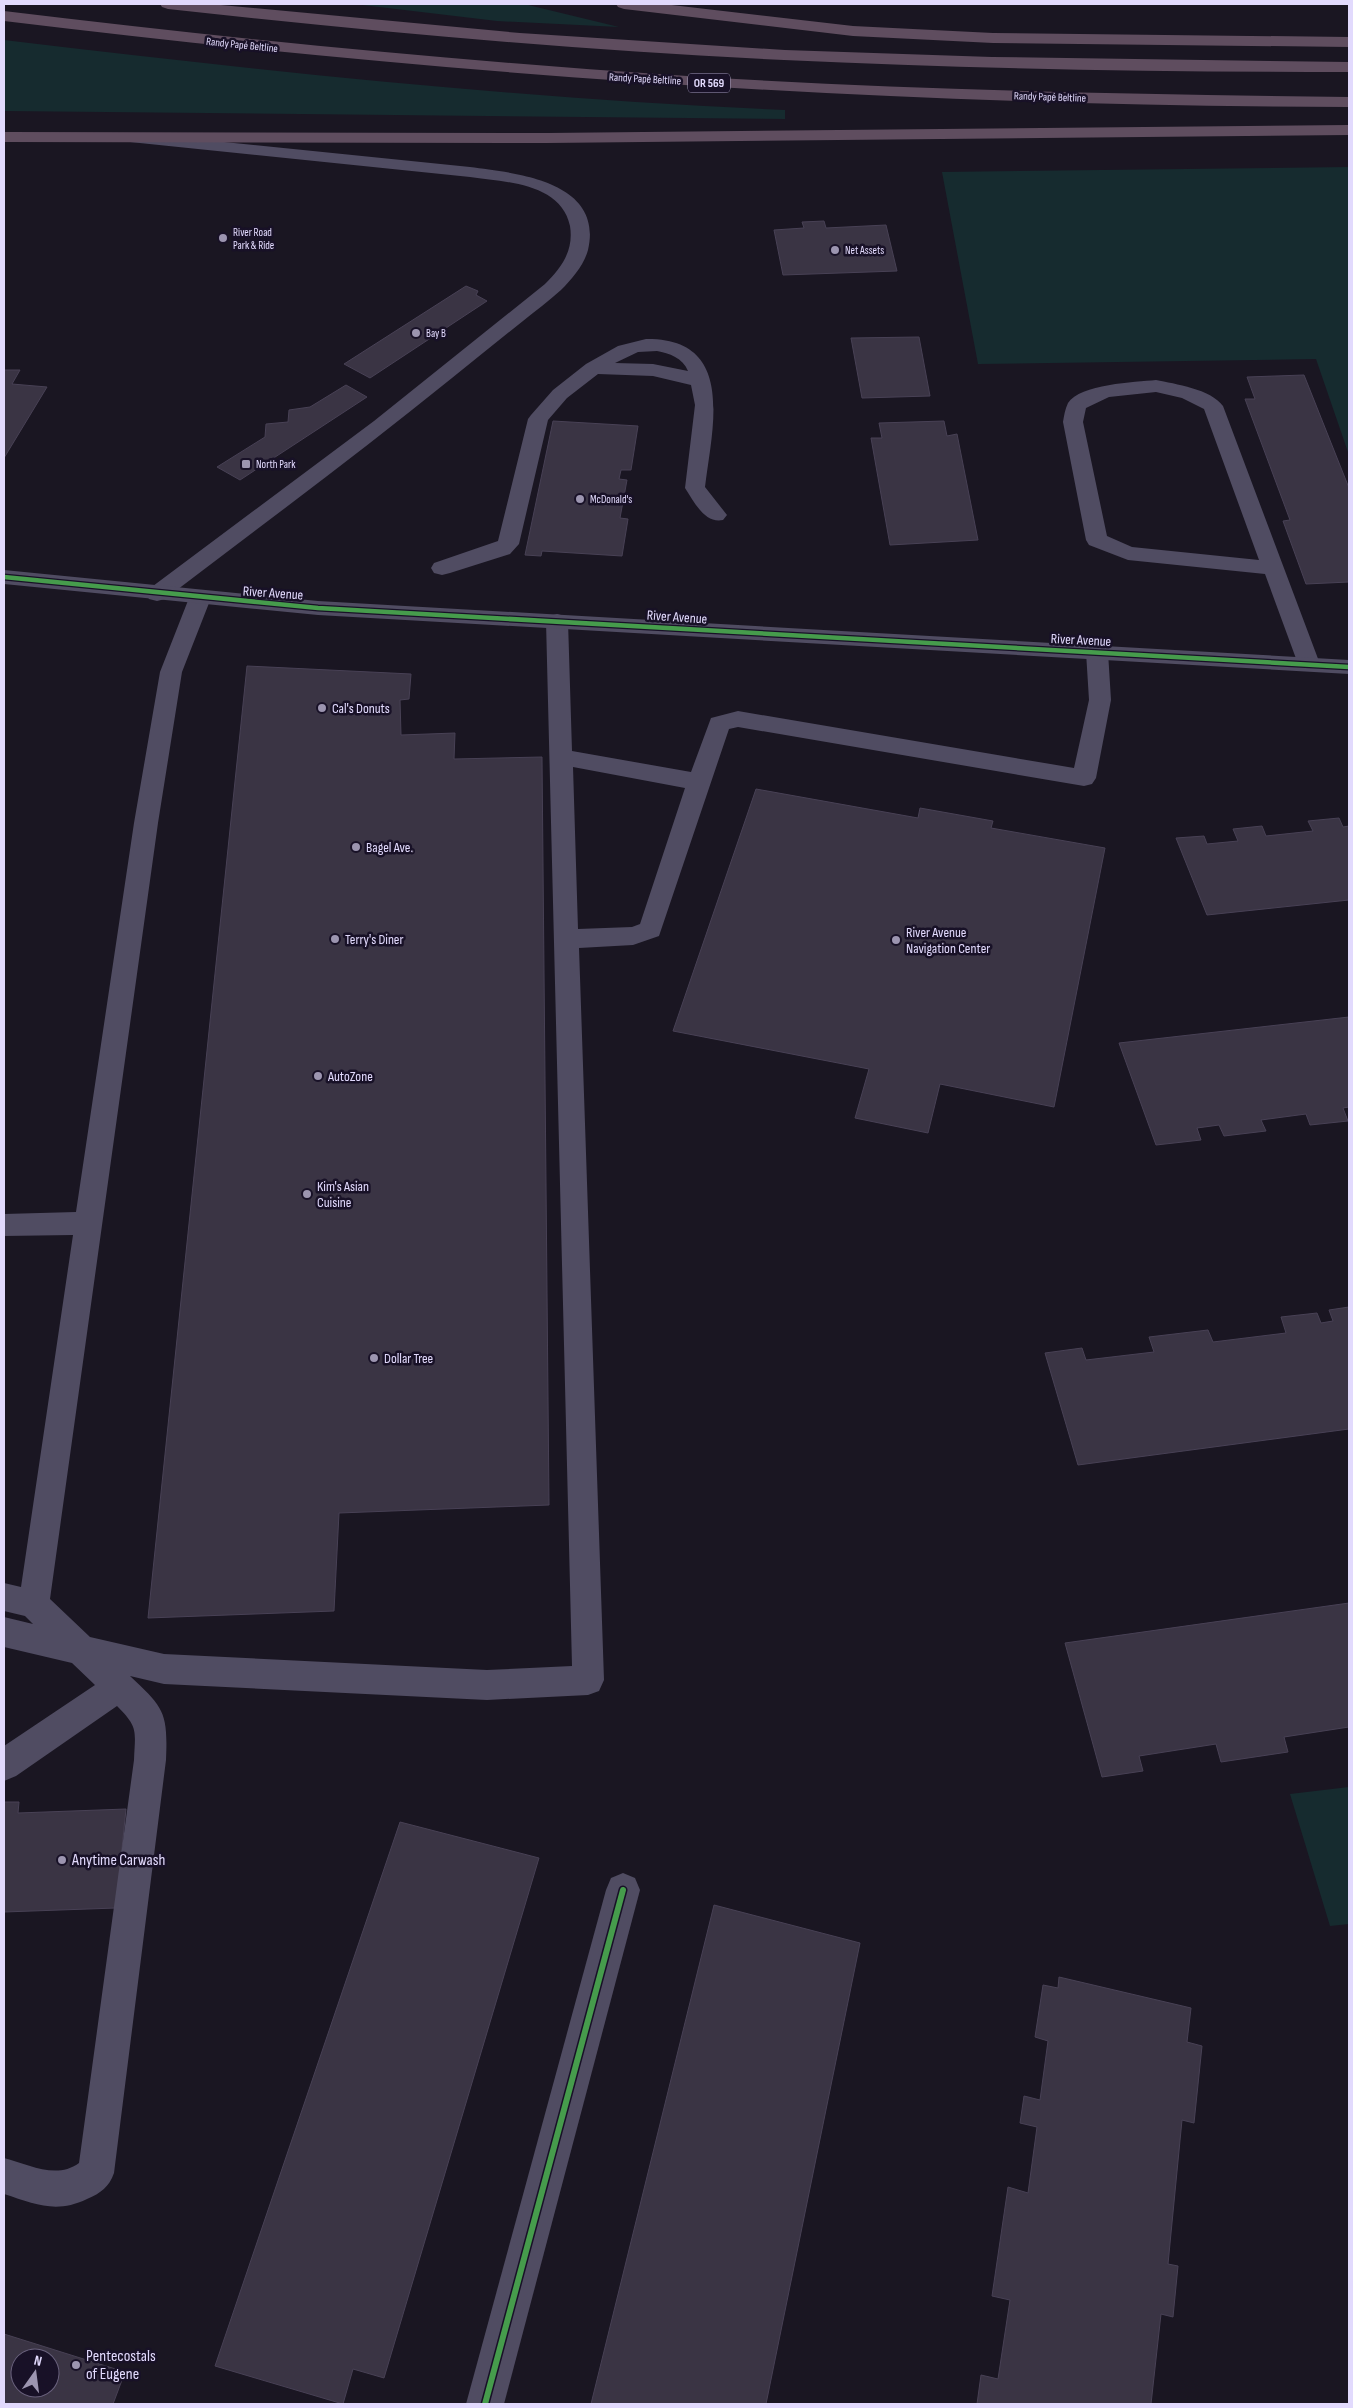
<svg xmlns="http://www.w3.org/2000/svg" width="1353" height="2408" font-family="'Sofia Sans Condensed',sans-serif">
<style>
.green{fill:#162b2f}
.building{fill:#3a3444;stroke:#484155;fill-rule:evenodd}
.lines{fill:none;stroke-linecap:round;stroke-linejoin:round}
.service{fill:#504c62;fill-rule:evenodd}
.minor{fill:#504c62;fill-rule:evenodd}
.tertiary{fill:#504c62;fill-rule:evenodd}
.motorway{fill:#5f4d5f;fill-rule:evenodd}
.cycleway-far1-casing{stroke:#181127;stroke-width:7}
.cycleway-casing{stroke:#181127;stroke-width:9}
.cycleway-far1{stroke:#469c4c;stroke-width:4.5}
.cycleway{stroke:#469c4c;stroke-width:6}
.poi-dot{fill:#9c95b0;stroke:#181127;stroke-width:2}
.labels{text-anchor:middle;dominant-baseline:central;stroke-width:5;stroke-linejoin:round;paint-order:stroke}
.far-street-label{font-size:11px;fill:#e2dafd;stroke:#181127}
.far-poi-label{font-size:11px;fill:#e2dafd;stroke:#181127;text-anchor:start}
.shield{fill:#181127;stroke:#a59ebd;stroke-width:1}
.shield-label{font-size:12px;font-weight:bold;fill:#e2dafd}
.street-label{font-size:14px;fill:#e2dafd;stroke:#181127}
.poi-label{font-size:14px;fill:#e2dafd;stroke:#181127;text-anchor:start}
.near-poi-label{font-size:16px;fill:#e2dafd;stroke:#181127;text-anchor:start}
</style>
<rect width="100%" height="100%" fill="#1a1622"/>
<path class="green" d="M354 4H524L619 27 497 21Z
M4 40C264 71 524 99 785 110V119L4 111Z
M1349 167V455L1316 359 978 364 942 172Z
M1349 1787V1924L1330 1926 1290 1794Z"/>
<path class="building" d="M824 221 826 228 886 225 897 271 783 275 774 230 804 228 802 222Z
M466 286 478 291 476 295 487 301 370 378 344 364Z
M919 337 930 396 862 398 851 338Z
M4 370H20L12 384 47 387 4 458Z
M1304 375 1349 488V582L1306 584 1283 521 1290 520 1245 399H1255L1247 377Z
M346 385 367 397 240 480 217 467 265 437 266 424 288 422 289 410 310 407Z
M553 421 638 426 631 470H621L619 479 627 480 620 518 628 519 622 556 542 551 541 556 525 555Z
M944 421 947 436 957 434 978 540 890 545 871 438H882L879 423Z
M247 666 411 674 409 699 400 700 401 735 455 733 454 759 542 757 549 1505 339 1513 334 1611 148 1618Z
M756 789 918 818 920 808 993 821 991 828 1105 848 1054 1107 940 1084 928 1133 855 1118 869 1069 673 1031Z
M1339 818 1343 827 1349 826V900L1207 915 1176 838 1204 836 1207 844 1238 841 1233 829 1262 826 1266 836 1313 831 1308 821Z
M1349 1017V1107L1343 1108 1348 1121 1310 1125 1306 1114 1261 1120 1266 1131 1224 1136 1219 1125 1197 1128 1201 1140 1156 1145 1119 1043Z
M1349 1307V1429L1078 1465 1045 1353 1082 1348 1086 1360 1154 1352 1149 1337 1208 1330 1213 1342 1286 1333 1281 1317 1317 1313 1321 1323 1333 1321 1329 1310Z
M1349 1603V1727L1284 1737 1288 1752 1221 1762 1216 1744 1139 1756 1143 1771 1102 1777 1065 1643Z
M4 1802H19L18 1813 126 1809 116 1908 4 1912Z
M400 1822 539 1858 384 2378 353 2369 343 2404 215 2366Z
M714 1905 860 1943 766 2404H591Z
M1059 1977 1191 2008 1187 2042 1202 2046 1194 2123 1182 2120 1168 2264 1178 2266 1173 2317 1161 2314 1151 2404H977L981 2375 998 2379 1010 2300 992 2296 1008 2187 1028 2193 1037 2127 1020 2123 1024 2096 1040 2100 1048 2041 1035 2037 1043 1985 1058 1988Z
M4 2334 125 2372 113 2404H4ZM20 2358H50V2388H20Z"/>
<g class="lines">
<path class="service" d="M136 133 470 167C516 173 604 181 588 250 584 265 572 279 561 290 549 301 535 311 523 321 499 340 476 359 452 378 358 454 261 526 165 599L157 601 149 599 146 594 149 589 374 421 545 284C561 268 574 251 570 226 561 183 505 182 470 177L130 142 127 138 130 134Z
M646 339C737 338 712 428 705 487L727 515 723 520C705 524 694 502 685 488L695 405 691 385 653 376 598 374 567 398 548 420 519 544 510 554 450 573 442 575 434 573 431 568 434 563 498 541 528 419 531 415 553 390 586 364 618 346ZM657 351C669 353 683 358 688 371L653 364 615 363 638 352Z
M1156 380C1175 384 1211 389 1223 406L1320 664 1317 669 1309 671 1301 669 1298 664 1265 574 1128 560 1089 545 1086 540 1063 422C1064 416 1065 409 1068 403 1080 384 1135 382 1156 380ZM1156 392 1182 398 1204 409 1259 560 1132 547 1107 536 1083 422 1086 408 1109 397Z
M200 591 208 593 211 598 182 672 158 823 50 1599 90 1637 164 1654 487 1670 572 1666 546 621 549 616 557 614 565 616 568 621 572 751 691 772 711 718 738 711 1074 768 1089 700 1086 652 1089 647 1097 645 1105 647 1108 652 1111 700 1096 778 1092 784 1084 786 738 727 729 729 659 936 633 945 579 948 604 1680 599 1691 588 1695 487 1700 164 1684 130 1676C164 1708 168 1712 166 1760L114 2173C109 2187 101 2193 87 2199 56 2214 35 2204 4 2194V2158C28 2164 56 2180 79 2163L134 1760C135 1731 139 1728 117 1706L16 1776 4 1781V1746L95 1685 72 1663 4 1647V1617L33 1624 25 1616 4 1611V1583L21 1587 73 1235 4 1236V1214L76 1212 134 823 160 672 189 598 192 593ZM573 767 685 788 640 924 632 927 578 929Z"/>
<path class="minor" d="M623 1873 635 1878 640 1890 504 2404H466L606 1890 611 1878Z"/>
<path class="tertiary" d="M4 570 318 601 1349 660V674L318 615 4 584Z"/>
<path class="motorway" d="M160 4H210L520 33 785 50 992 57 1349 62V72C1161 72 972 69 784 60 578 50 373 32 168 9L162 7Z
M616 4H663L853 26 993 33 1349 37V47L993 43 853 36 624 9 618 7Z
M4 11C226 38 448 60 672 75 897 90 1123 94 1349 97V107C899 106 451 76 4 21Z
M1349 125V135L547 143 4 142V132L547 133Z"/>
<g class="cycleway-far1-casing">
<path id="cycleway-far1" d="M4 577 318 608 1349 667"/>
</g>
<g class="cycleway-casing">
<path id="cycleway" d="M485 2404 623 1890"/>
</g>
<use href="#cycleway-far1" class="cycleway-far1"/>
<use href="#cycleway" class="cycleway"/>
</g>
<g class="poi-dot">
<circle cx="223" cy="238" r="5"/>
<circle cx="835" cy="250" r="5"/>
<circle cx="416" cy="333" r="5"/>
<rect x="241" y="459" width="10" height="10" rx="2.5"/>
<circle cx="580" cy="499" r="5"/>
<circle cx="322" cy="708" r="5"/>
<circle cx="356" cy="847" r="5"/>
<circle cx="335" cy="939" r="5"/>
<circle cx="896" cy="940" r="5"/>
<circle cx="318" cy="1076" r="5"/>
<circle cx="307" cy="1194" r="5"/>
<circle cx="374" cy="1358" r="5"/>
<circle cx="62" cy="1860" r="5"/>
<circle cx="76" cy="2365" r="5"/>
</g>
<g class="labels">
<g class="far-street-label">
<text transform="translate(242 45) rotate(6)">Randy Papé Beltline</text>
<text transform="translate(645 79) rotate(3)">Randy Papé Beltline</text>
<text transform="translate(1050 97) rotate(2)">Randy Papé Beltline</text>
</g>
<g class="far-poi-label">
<text x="233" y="232">River Road<tspan x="233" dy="13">Park &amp; Ride</tspan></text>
<text x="845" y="250">Net Assets</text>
<text x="426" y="333">Bay B</text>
<text x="256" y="464">North Park</text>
<text x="590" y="499">McDonald's</text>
</g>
<rect class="shield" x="688" y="73.5" width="42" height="19" rx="4"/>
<g class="shield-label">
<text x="709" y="83">OR 569</text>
</g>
<g class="street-label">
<text transform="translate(273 593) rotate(4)">River Avenue</text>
<text transform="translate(677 617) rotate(4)">River Avenue</text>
<text transform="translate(1081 640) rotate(3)">River Avenue</text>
</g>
<g class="poi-label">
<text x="332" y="708">Cal's Donuts</text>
<text x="366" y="847">Bagel Ave.</text>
<text x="906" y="932">River Avenue<tspan x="906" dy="16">Navigation Center</tspan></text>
<text x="345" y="939">Terry's Diner</text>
<text x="328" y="1076">AutoZone</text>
<text x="317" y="1186">Kim's Asian<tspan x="317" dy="16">Cuisine</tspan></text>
<text x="384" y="1358">Dollar Tree</text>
</g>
<g class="near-poi-label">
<text x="72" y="1860">Anytime Carwash</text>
<text x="86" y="2356">Pentecostals<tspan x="86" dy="18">of Eugene</tspan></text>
</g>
</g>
<rect width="1353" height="2408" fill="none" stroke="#e2dafd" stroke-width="10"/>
<g transform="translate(35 2373) rotate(14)"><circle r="24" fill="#181127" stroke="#69617d"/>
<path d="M0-4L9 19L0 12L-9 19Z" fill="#9c95b0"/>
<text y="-8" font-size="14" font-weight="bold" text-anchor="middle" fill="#e2dafd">N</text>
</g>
</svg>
